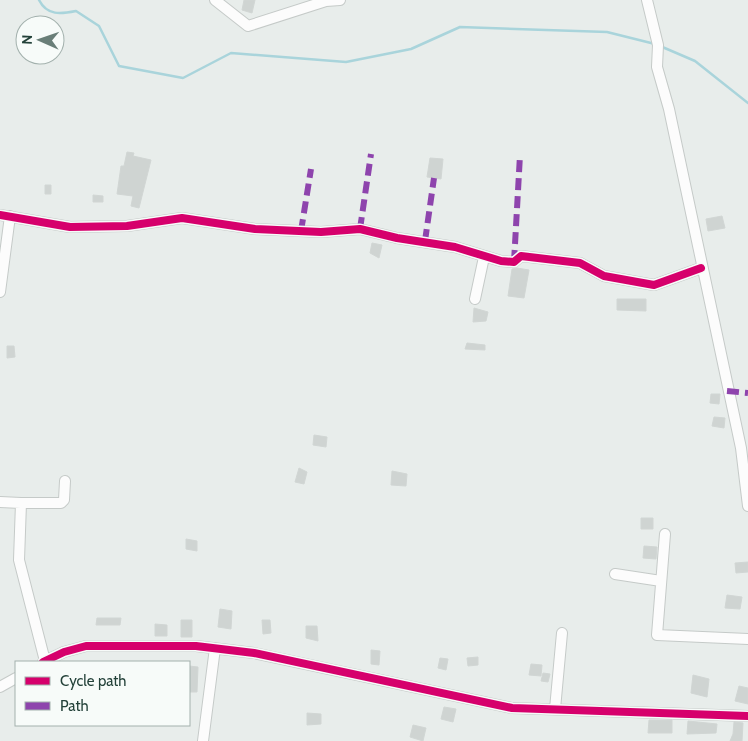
<svg xmlns="http://www.w3.org/2000/svg" width="748" height="741" font-family="Cabin,sans-serif">
<style>
.lines{fill:none;stroke-linecap:round;stroke-linejoin:round}
.stream{stroke:#a9d4db;stroke-width:2.5}
.building{fill:#cfd4d2;stroke:#d1d6d4}
.street-casing{stroke:#c5cac8;stroke-width:12}
.street{stroke:#fcfcfc;stroke-width:10}
.quiet{stroke:#8e44ad;stroke-width:6;stroke-dasharray:12 6;stroke-linecap:butt}
.cycleway-casing{stroke:#f7fbf9;stroke-width:11}
.cycleway{stroke:#d6006c;stroke-width:8}
</style>
<rect width="100%" height="100%" fill="#e8edeb"/>
<g class="lines">
<path class="stream" d="M39 0C47 16 61 14 76 11L99 26 119 66 183 78 231 53 346 62 411 49 460 27 607 32 655 44
M660 46 695 61 748 103"/>
</g>
<path class="building" d="M244 0H255L252 13 242 10Z
M127 152 134 153 133 156 151 160 139 208 131 206 133 196 117 194 121 166H124Z
M430 158 443 159 441 179 427 177Z
M45 185H51V194H45Z
M93 195 103 196V202H93Z
M722 216 725 228 708 231 706 219Z
M372 243 382 245 379 258 370 253Z
M517 268 529 270 524 298 508 296 512 269Z
M617 299H646V311L617 310Z
M474 308 488 312 486 321 473 322Z
M467 343 485 345V350L465 349Z
M7 346H14L15 357 7 358Z
M711 394H720L719 404 710 403Z
M714 417 725 418 724 428 712 426Z
M314 435 327 437 326 447 313 445Z
M299 468 307 472 304 484 295 482Z
M392 471 407 474 406 486 391 485Z
M641 518H653V529H641Z
M186 539 197 541V551L186 549Z
M644 546 657 547 656 559 643 558Z
M748 562V572L736 573 735 563Z
M727 595 742 597 740 609 725 608Z
M220 609 232 611 231 629 218 627Z
M97 618H121L120 625H96Z
M181 620H192V637H181Z
M262 620H270L271 633 263 634Z
M155 624 167 625V636H155Z
M306 626H317L318 641 306 638Z
M371 650 380 651 379 665 371 664Z
M478 657V665L468 666 467 658Z
M440 658 448 659 446 670 438 668Z
M531 664 542 665 541 676 529 675Z
M189 666 198 667 197 692H189Z
M543 673 550 674 548 682 541 681Z
M693 675 709 679 707 697 691 693Z
M739 686 748 688V704L735 701Z
M444 707 456 709 453 722 441 719Z
M307 713 321 714V724L307 725Z
M649 720H672V733H648Z
M688 721 717 724 716 733 687 734Z
M734 722 743 723 742 741H730L733 734Z
M413 725 426 728 423 741 410 737Z"/>
<g class="lines">
<g class="street-casing">
<path id="street" d="M215 0 248 26 326 1 340 0
M647 0 658 45 657 67 669 109 741 448 748 506
M0 215 70 227 127 226 182 218 255 229 321 232 360 229 397 238 455 247 501 261 514 262 521 256 580 263 604 276 654 285 701 268
M0 292 10 216
M475 299 484 257
M0 502 21 503 19 560 45 661
M21 503H61L64 500 65 481
M665 534 657 635 748 639
M615 574 661 581
M43 662 64 652 86 646H196L254 653 512 708 748 716
M0 687 16 678
M555 709 562 633
M203 741 215 648"/>
</g>
<use href="#street" class="street"/>
<path class="quiet" d="M360 229 371 154
M301 231 311 169
M425 241 434 178
M514 262 520 155
M727 391 748 393"/>
<g class="cycleway-casing">
<path id="cycleway" d="M0 215 70 227 127 226 182 218 255 229 321 232 360 229 397 238 455 247 501 261 514 262 521 256 580 263 604 276 654 285 701 268
M43 662 64 652 86 646H196L254 653 512 708 748 716"/>
</g>
<use href="#cycleway" class="cycleway"/>
</g>
<rect x="15" y="661" width="175" height="65" fill="#f7fbf9" stroke="#a3b1ad"/>
<rect x="25" y="677" width="25" height="8" fill="#d6006c" stroke="#a3b1ad"/>
<text x="60" y="686" font-size="15" fill="#24423a">Cycle path</text>
<rect x="25" y="702" width="25" height="8" fill="#8e44ad" stroke="#a3b1ad"/>
<text x="60" y="711" font-size="15" fill="#24423a">Path</text>
<g transform="translate(40 40) rotate(272)"><circle r="24" fill="#f7fbf9" stroke="#a3b1ad"/>
<path d="M0-4L9 19L0 12L-9 19Z" fill="#697e78"/>
<text y="-8" font-size="14" font-weight="bold" text-anchor="middle" fill="#24423a">N</text>
</g>
</svg>
